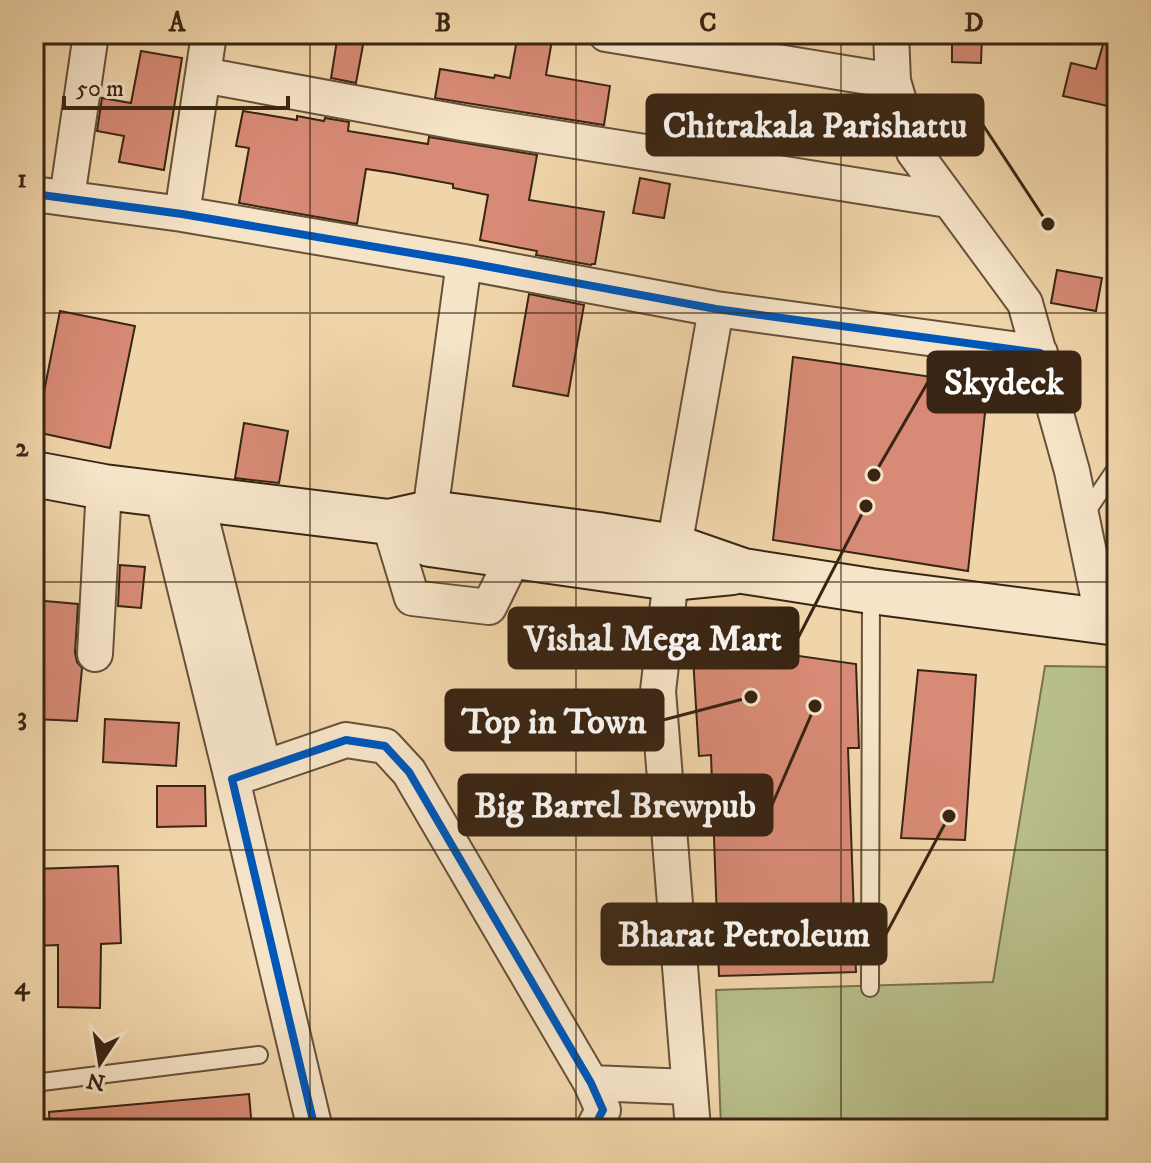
<svg xmlns="http://www.w3.org/2000/svg" width="1151" height="1163" font-family="'IM FELL DW Pica',serif">
<style>
.green{fill:#b8be8a;stroke:#78724e;stroke-width:2}
.building{fill:#d78a75;stroke:#392513;stroke-width:2}
.lines{fill:none;stroke-linecap:round;stroke-linejoin:round}
.lane-casing{stroke:#675139;stroke-width:20}
.street-casing{stroke:#675139;stroke-width:38}
.secondary-casing{stroke:#392513;stroke-width:48}
.lane{stroke:#f6e4c8;stroke-width:16}
.street{stroke:#f6e4c8;stroke-width:34}
.secondary{stroke:#f6e4c8;stroke-width:44}
.cycleway-casing{stroke:#f6e4c8;stroke-width:13}
.cycleway{stroke:#0057b8;stroke-width:8}
.grid{fill:none;stroke:#392513;stroke-width:2;stroke-opacity:0.55}
.leader{fill:none;stroke:#392513;stroke-width:3}
.callout-dot{fill:#392513;stroke:#f6e4c8;stroke-width:3}
.callout{fill:#392513;stroke:#392513;stroke-width:3}
.callout-label{font-size:36px;text-anchor:middle;font-weight:bold;fill:#fff}
.neatline{fill:none;stroke:#392513;stroke-width:3}
.grid-label{font-size:26px;text-anchor:middle;font-weight:bold;fill:#392513}
</style>
<rect width="100%" height="100%" fill="#f1d5aa"/>
<filter id="stains"><feTurbulence type="fractalNoise" baseFrequency=".0025" numOctaves="4"/><feColorMatrix values="0 0 0 0 .2 0 0 0 0 .09 0 0 0 0 .02 0 0 0 .5 -.17"/></filter>
<radialGradient id="worn" r=".72"><stop offset=".6" stop-color="#630" stop-opacity="0"/><stop offset="1" stop-color="#630" stop-opacity=".3"/></radialGradient>
<path class="green" d="M1045 666 1117 667V1129H721L716 990 993 982Z"/>
<path class="building" d="M338 34H365L356 83 331 78Z
M518 34 552 40 546 75 610 86 604 125 435 98 440 69 494 78 495 75 510 78Z
M952 34H982L981 63 952 62Z
M1106 34H1117V108L1063 96 1071 63 1096 69Z
M141 51 182 58 164 170 119 162 124 136 97 131 102 98 131 103Z
M243 111 297 120V116L324 121 325 118 349 122 348 131 428 144 429 137 537 155 529 200 604 212 595 264H592L591 265 536 255 537 251 480 240 488 195 453 188V184L393 173 366 169 357 224 239 203 249 148 236 146Z
M640 178 670 184 664 218 633 213Z
M1057 270 1102 278 1096 311 1051 303Z
M529 294 584 305 568 396 513 386Z
M60 311 135 326 110 448 36 432Z
M793 357 988 385 968 571 773 540Z
M244 423 288 431 279 483 235 478Z
M120 565 145 567 141 608 118 606Z
M34 600 78 604 75 653 77 662 82 668 77 721 34 719Z
M692 641 856 664 859 748H848L856 972 719 976 711 755 699 756Z
M918 670 976 675 965 840 901 838Z
M105 719 179 723 176 766 103 762Z
M157 786H205L206 826 157 827Z
M118 866 121 943 101 944 100 1008 58 1007V945L34 946V869Z
M249 1094 252 1129H50L49 1112Z"/>
<g class="lines">
<g class="lane-casing">
<path id="lane" d="M1083 517 1117 467
M870 988 871 592
M34 1083 259 1055"/>
</g>
<g class="street-casing">
<path id="street" d="M606 34 893 81
M891 34 893 81 914 152 1025 303 1072 471 1103 620
M203 75 468 124 948 200
M34 194 182 214 464 262 716 309 1040 353
M67 198 91 34
M182 214 209 34
M162 494 232 779
M196 498 264 768
M389 522 412 598 489 607 514 556
M430 536V513L464 262
M674 547 716 309
M671 578 658 691 693 1129
M95 654 104 487
M591 1083 689 1087
M315 1129 232 779 346 740 385 746 409 772 591 1083 603 1110 593 1129"/>
</g>
<g class="secondary-casing">
<path id="secondary" d="M34 474 104 487 389 522 430 513 598 535 674 547 743 571 871 591 1117 623
M414 535 430 544 671 578 732 572"/>
</g>
<use href="#lane" class="lane"/>
<use href="#street" class="street"/>
<use href="#secondary" class="secondary"/>
<g class="cycleway-casing">
<path id="cycleway" d="M34 194 182 214 464 262 716 309 1040 353
M315 1129 232 779 346 740 385 746 409 772 591 1083 603 1110 593 1129"/>
</g>
<use href="#cycleway" class="cycleway"/>
</g>
<path class="grid" d="M310 34V1129M576 34V1129M841 34V1129M34 313H1117M34 582H1117M34 850H1117"/>
<path class="leader" d="M1048 224L983 125M874 475L928 382M866 506L798 638M751 697L663 720M815 706L772 805M949 816L886 934"/>
<g class="callout-dot">
<circle cx="1048" cy="224" r="8"/>
<circle cx="874" cy="475" r="8"/>
<circle cx="866" cy="506" r="8"/>
<circle cx="751" cy="697" r="8"/>
<circle cx="815" cy="706" r="8"/>
<circle cx="949" cy="816" r="8"/>
</g>
<g class="callout">
<rect x="647" y="95" width="336" height="60" rx="8"/>
<rect x="928" y="352" width="152" height="60" rx="8"/>
<rect x="509" y="608" width="289" height="60" rx="8"/>
<rect x="446" y="690" width="217" height="60" rx="8"/>
<rect x="459" y="775" width="313" height="60" rx="8"/>
<rect x="602" y="904" width="284" height="60" rx="8"/>
</g>
<g class="callout-label">
<text x="815" y="137">Chitrakala Parishattu</text>
<text x="1004" y="394">Skydeck</text>
<text x="653" y="650">Vishal Mega Mart</text>
<text x="554" y="733">Top in Town</text>
<text x="615" y="817">Big Barrel Brewpub</text>
<text x="744" y="946">Bharat Petroleum</text>
</g>
<rect width="1151" height="1163" fill="none" stroke="#f1d5aa" stroke-width="88"/>
<g transform="translate(100 1063) rotate(192)" stroke="#f6e4c8" stroke-width="6" paint-order="stroke">
<path d="M0-6L14 30L0 20L-14 30Z" fill="#392513"/>
<text y="-12" font-size="22" font-weight="bold" text-anchor="middle" fill="#392513">N</text>
</g>
<path d="M64 96v12h224v-12" fill="none" stroke="#392513" stroke-width="4"/>
<text x="76" y="96" font-size="24" fill="#392513" stroke="#f6e4c8" stroke-width="6" paint-order="stroke">50 m</text>
<rect x="44" y="44" width="1063" height="1075" class="neatline"/>
<g class="grid-label">
<text x="177" y="31">A</text>
<text x="443" y="31">B</text>
<text x="708" y="31">C</text>
<text x="974" y="31">D</text>
<text x="22" y="187">1</text>
<text x="22" y="456">2</text>
<text x="22" y="725">3</text>
<text x="22" y="994">4</text>
</g>
<rect width="100%" height="100%" filter="url(#stains)"/>
<rect width="100%" height="100%" fill="url(#worn)"/>
</svg>
